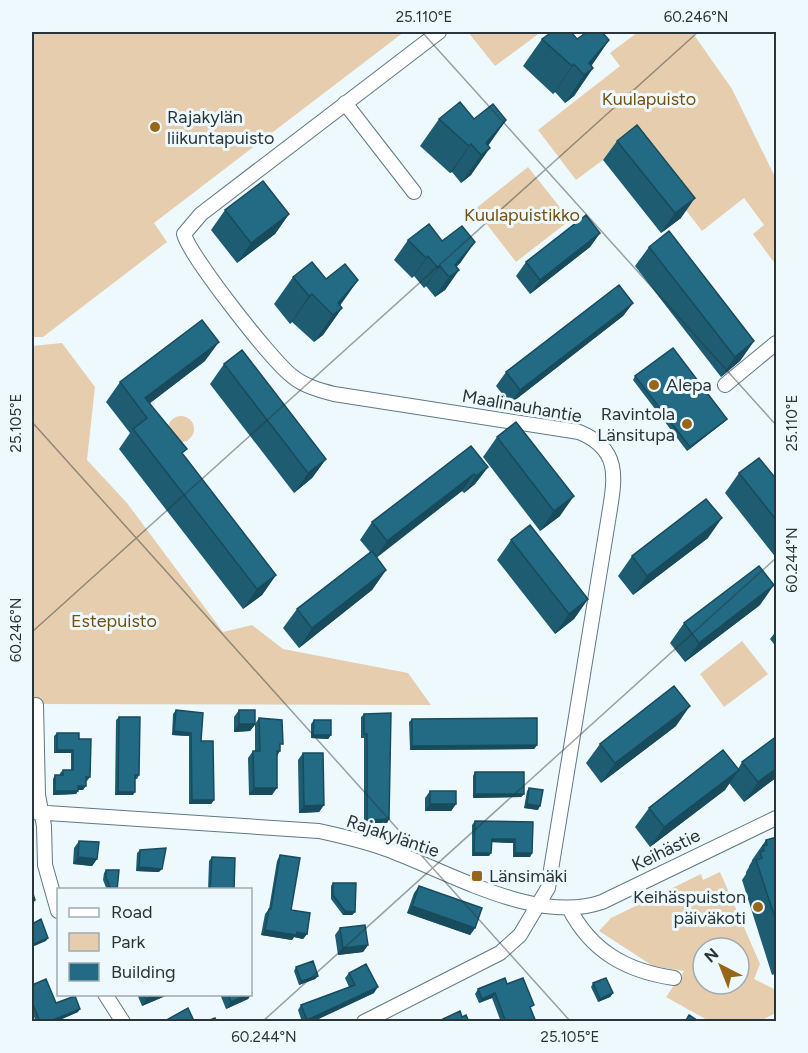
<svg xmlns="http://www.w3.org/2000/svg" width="808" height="1053" font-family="Figtree,sans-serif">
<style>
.green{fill:#e6cdad;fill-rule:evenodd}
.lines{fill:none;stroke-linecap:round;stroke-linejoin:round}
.minor-casing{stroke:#5e7984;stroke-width:16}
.minor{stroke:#fff;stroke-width:14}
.wall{fill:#1e5c72}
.shaded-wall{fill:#184b5c}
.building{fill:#236b84;stroke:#184b5c;stroke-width:1.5}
.ticks{fill:none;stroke:#29353a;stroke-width:1.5;stroke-opacity:0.45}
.poi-dot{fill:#976718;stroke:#eef9fe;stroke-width:2}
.labels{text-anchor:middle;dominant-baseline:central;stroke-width:6;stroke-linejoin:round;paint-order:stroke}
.park-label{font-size:18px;fill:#755013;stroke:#eef9fe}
.poi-label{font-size:18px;fill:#29353a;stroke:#eef9fe;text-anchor:start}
.street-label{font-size:18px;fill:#29353a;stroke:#eef9fe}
.neatline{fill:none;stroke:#29353a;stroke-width:2}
.ticks-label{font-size:15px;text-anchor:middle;fill:#29353a}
</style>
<rect width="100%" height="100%" fill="#eef9fe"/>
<path class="green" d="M32 32H404L154 223 167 242 43 337H32Z
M468 32H541L495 66Z
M638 32H692L732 89 776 179V265L753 234 764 225 744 198 702 231 631 139 576 180 538 130 620 66 610 53Z
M528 167 570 220 516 262 475 209Z
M62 343 95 387 87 460 127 503 223 632 252 625 283 649 408 673 431 705 32 704V346Z
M168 429a13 13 0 1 1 26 0a13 13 0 1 1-26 0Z
M742 641 768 674 724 707 700 674Z
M720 872 760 964 754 979 776 990V1013L764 1019H776V1021H709L666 997 684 971 653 966 599 931 611 918 701 874 703 880ZM703 948H739V984H703Z"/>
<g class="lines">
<g class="minor-casing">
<path id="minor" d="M345 103 414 192
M725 385 776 343
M36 705 38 795 44 826 45 865 58 911
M32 812 319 831C342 836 364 841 386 849 447 871 537 925 602 902L776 818
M569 908C591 951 626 971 674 978
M105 994 123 1022
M364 1022 500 953 520 935 548 888 609 515C615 478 621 449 579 432L334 394C319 390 304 386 292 376 272 361 189 255 184 234L201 214 439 32"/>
</g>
<use href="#minor" class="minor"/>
</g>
<path class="wall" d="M542 39 609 40 591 66 593 68 574 96 565 103 555 92 553 94 523 66Z
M439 119 506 120 488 146 471 175 461 183 452 172 450 173 420 146Z
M617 141 681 218 661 233 603 160Z
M225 210 289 214 275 234 237 263 211 230Z
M600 233 590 247 530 294 516 276 526 262Z
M408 240 442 241 461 262 456 267 459 270 445 290 435 297 426 286 424 288 414 276 412 278 394 260Z
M649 247 754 341 740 361 721 377 635 266Z
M293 277 358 280 340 305 342 308 323 335 314 342 292 322 290 324 274 304Z
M633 303 623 316 510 404 496 386 506 372Z
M205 361 150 403 183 455 276 575 262 595 243 609 119 449 130 433 106 402 120 382Z
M224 364 326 459 312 478 294 493 210 384Z
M635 376 727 419 724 422 687 451 633 380Z
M497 437 560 516 540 531 483 457Z
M488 467 475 484 464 493 462 491 376 557 386 570 372 590 299 648 283 628 297 609 370 552 360 540 372 522Z
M739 473 777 480V559L725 493Z
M708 538 633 595 618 576 632 556Z
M511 540 588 599 574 619 555 634 497 560Z
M760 605 685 662 670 643 684 623Z
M777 630V648L770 639Z
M176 710 201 741 214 800 211 804H189V736L172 735 173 714Z
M239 710 255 724 259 718 280 747V751L277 756 272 795H249L248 758 253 751H255V725L250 731 234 732V717Z
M364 714 389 819 387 823H364V738H361V717Z
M119 717 139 775 137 779H135L133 795H115L116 720Z
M412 719 537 745 534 749 410 750 409 722Z
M314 720 331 735 328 739 311 738V724Z
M676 726 601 783 586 763 600 744Z
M57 733 79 739 90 777 87 781H86L83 790H78L76 794 53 795V779L55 775H60V773L63 770H71V753H54V736Z
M777 736V777L744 802 729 783 725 790 650 847 635 827 649 808 738 769 742 762Z
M303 753 324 805 319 812 299 813 298 760Z
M475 772 524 794 521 797 473 798V776Z
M529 788 538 810 524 808 527 791Z
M430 791 456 804 451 811H425V798Z
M475 821 533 822 532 853 530 857H513V843L491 842 489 856H472V825Z
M777 837V973L772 975 742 880 746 874V872L749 867V866L752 861V860L766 840Z
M79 841 97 859 92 866 73 864 74 848Z
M140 850 159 872 136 871 137 853Z
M280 855 291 910 307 934 303 939 294 937 292 940 261 935 265 914 269 909 277 861Z
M212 857 234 890H208L209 861Z
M106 870 117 890H107L103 880 104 873Z
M333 883 355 912 352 915H343L331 899V886Z
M419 886 475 928 470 935 407 913 414 893Z
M340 928 368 945 363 952 338 955 335 935Z
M296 967 318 976 315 979 299 985 294 971Z
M349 973 374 993 312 1022H302L298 1010 301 1005 349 987 345 978Z
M593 983 613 993 610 997 598 1002 591 987Z
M507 984 531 1009 536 1022H501L492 998 479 1003 475 994 478 989Z
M32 985 56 1003 78 1012 55 1022H36L32 1011Z
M253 992 248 999 226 1009 220 994H250Z
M137 994H170L142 1006Z"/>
<path class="shaded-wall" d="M609 40 590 68 589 63Z
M574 64 555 92 553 94 572 66Z
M593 68 574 96 565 103 584 75Z
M506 120 486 148V143Z
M471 144 452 172 450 173 469 146Z
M490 148 471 175 461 183 481 155Z
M695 198 681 218 661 233 675 213Z
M289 214 275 234 237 263 251 243Z
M600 233 590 247 530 294 540 280Z
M475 242 461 262 448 276 455 265Z
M428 256 414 276 412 278 426 258Z
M440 266 426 286 424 288 438 268Z
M459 270 445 290 435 297 449 277Z
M358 280 339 307 338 303Z
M312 294 292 322 290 324 309 296Z
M633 303 623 316 510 404 520 390Z
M342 308 323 335 314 342 333 315Z
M754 341 740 361 721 377 735 357Z
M219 342 205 361 141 410 145 398Z
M727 419 724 422 687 451 690 447Z
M326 459 312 478 294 493 308 473Z
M488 467 475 484 464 493 476 476Z
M474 474 462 491 375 559 387 541Z
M574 496 560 516 540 531 554 511Z
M722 518 708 538 633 595 647 576Z
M386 570 372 590 299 648 312 628Z
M276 575 262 595 243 609 257 589Z
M774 585 760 605 685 662 699 643Z
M588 599 574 619 555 634 569 614Z
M690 706 676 726 601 783 615 763Z
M239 724H255L250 731 234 732Z
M174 731 191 733 189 736 172 735Z
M313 735H331L328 739 311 738Z
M537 745 534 749 410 750 412 746Z
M57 750H73L71 753H54Z
M777 768V777L744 802 758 782Z
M739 770 725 790 650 847 664 827Z
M78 786H86L83 790H76Z
M254 788H277L272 795H249Z
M55 791H78L76 794 53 795Z
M118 792H135L133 795H115Z
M475 794H524L521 797 473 798Z
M192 800H214L211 804H189Z
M430 804H456L451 811H425Z
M527 804 540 806 538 810 524 808Z
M324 805 319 812 299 813 304 806Z
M389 819 387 823H364L367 820Z
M492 839H515L513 843 489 842Z
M474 853H491L489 856H472Z
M515 853H532L530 857H513Z
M78 857 97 859 92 866 73 864Z
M139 867 162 869 159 872 136 871Z
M412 906 475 928 470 935 407 913Z
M345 911 355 912 352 915H343Z
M265 930 297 932 307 934 303 939 294 937 292 940 261 935Z
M48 938 46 941 32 947V945Z
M368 945 363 952 338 955 343 948Z
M318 976 315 979 299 985 301 981Z
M378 987 374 993 312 1022H306L307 1020Z
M253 992 248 999 226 1009 231 1002 248 994H250V993Z
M495 993 492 998 479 1003 482 999Z
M613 993 610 997 598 1002 600 999Z
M158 994H170L142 1006 146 999Z
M80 1009 78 1012 55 1022H48Z"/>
<path class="building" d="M552 32H571L577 39 587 32H602L609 40 589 63 593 68 584 75 574 64 572 66 542 39Z
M460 102 474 119 493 104 506 120 486 143 490 148 481 155 471 144 469 146 439 119Z
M637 125 695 198 675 213 617 141Z
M263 181 289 214 251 243 225 210Z
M586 215 600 233 540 280 526 262Z
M429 224 442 241 462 226 475 242 455 265 459 270 449 277 440 266 438 268 428 256 426 258 408 240Z
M669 231 754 341 735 357 649 247Z
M312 262 326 279 345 264 358 280 338 303 342 308 333 315 312 294 309 296 293 277Z
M619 285 633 303 520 390 506 372Z
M202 320 219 342 145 398 187 449 182 453 276 575 257 589 133 429 147 418 120 382Z
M673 348 727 419 690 447 635 376Z
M242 350 326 459 308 473 224 364Z
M516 422 574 496 554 511 497 437Z
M471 446 488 467 476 476 474 474 387 541 372 522Z
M759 458 777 480V521L739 473Z
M706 499 722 518 647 576 632 556Z
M530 525 588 599 569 614 511 540Z
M372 551 386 570 312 628 297 609Z
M759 566 774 585 699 643 684 623Z
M674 686 690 706 615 763 600 744Z
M176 710 203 713 201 741H213L214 800H192L191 733 174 731Z
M239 710H255V724H239Z
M391 713 389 819 367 820V734H364V714Z
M119 717H140L139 775H135V792H118Z
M259 718 282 720 283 744H280V751H277V788H254L253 751H260Z
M537 718V745L412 746V719Z
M314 720H331V735H313Z
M57 733H79V739H91L90 777H86V786H78V791H55V775H63V770H73V750H57Z
M777 736V768L758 782 742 762Z
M723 750 739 770 664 827 649 808Z
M303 753H323L324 805 304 806Z
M475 772H524V794H475Z
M529 788 543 790 540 806 527 804Z
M430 791H456V804H430Z
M475 821 533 822 532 853H515V839H492L491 853H474Z
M777 837V924L756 860 762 858 760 852 764 851 763 846 767 845 766 840Z
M79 841 99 842 97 859 78 857Z
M166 848 162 869 139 867 140 850Z
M280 855 300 858 291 910 310 913 307 934 297 932 296 935 265 930 269 909H271Z
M212 857 235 858 234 890H210Z
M106 870H119L117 890H111L106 877Z
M333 883H356L355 912 345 911 333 895Z
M419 886 482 908 475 928 412 906Z
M32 891 35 900 32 902Z
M41 919 48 938 32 945V924Z
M365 925 368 945 343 948 340 928Z
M313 961 318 976 301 981 296 967Z
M366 964 378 987 307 1020 301 1005 355 985 349 973Z
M505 978 507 984 523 978 534 1005 530 1007 536 1022H506L495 993 482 999 478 989Z
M606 978 613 993 600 999 593 983Z
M46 979 56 1003 75 996 80 1009 48 1022H40L32 1002V985Z
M144 994H158L146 999Z
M228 994H248L231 1002Z
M188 1008 194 1021 192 1022H163Z
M460 1011 462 1017 466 1015 469 1022H444L443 1019Z
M689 1015 700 1022H685Z
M215 1018 217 1022H205Z"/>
<path class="ticks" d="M422 32 776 425M32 34 34 32M32 422 571 1022M32 632 698 32M262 1022 776 558"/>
<g class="poi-dot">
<circle cx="155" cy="127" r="6"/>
<circle cx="654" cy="385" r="6"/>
<circle cx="687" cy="424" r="6"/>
<rect x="471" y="870" width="12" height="12" rx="3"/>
<circle cx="758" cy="907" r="6"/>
</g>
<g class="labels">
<g class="park-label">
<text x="649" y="99">Kuulapuisto</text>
<text x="522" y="215">Kuulapuistikko</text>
<text x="114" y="621">Estepuisto</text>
</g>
<g class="poi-label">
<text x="167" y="117">Rajakylän<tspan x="167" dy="21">liikuntapuisto</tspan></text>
<text x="666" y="385">Alepa</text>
<text x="675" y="414" text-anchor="end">Ravintola<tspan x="675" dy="21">Länsitupa</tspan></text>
<text x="489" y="876">Länsimäki</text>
<text x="746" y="897" text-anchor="end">Keihäspuiston<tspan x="746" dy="21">päiväkoti</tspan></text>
</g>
<g class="street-label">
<text transform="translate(522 406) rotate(10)">Maalinauhantie</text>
<text transform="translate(393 836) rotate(19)">Rajakyläntie</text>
<text transform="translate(666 850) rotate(-26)">Keihästie</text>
</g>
</g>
<rect width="808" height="1053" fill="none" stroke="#eef9fe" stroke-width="66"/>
<rect x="57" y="888" width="195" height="108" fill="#eef9fe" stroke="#9fabb0" stroke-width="1.5"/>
<rect x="69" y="908" width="30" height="9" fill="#ffffff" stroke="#9fabb0" stroke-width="1.5"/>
<text x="111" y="918" font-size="18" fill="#29353a">Road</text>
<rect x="69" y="933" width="30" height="18" fill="#e6cdad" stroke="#9fabb0" stroke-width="1.5"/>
<text x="111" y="948" font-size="18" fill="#29353a">Park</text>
<rect x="69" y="963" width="30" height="18" fill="#236b84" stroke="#9fabb0" stroke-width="1.5"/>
<text x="111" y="978" font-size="18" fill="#29353a">Building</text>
<g transform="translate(721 966) rotate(318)"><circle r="28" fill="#eef9fe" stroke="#9fabb0" stroke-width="1.5"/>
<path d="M0-4.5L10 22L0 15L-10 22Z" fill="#976718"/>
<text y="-9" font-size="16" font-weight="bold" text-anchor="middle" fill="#29353a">N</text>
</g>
<rect x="33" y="33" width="742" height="987" class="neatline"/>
<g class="ticks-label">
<text x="424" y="22">25.110°E</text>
<text x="696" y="22">60.246°N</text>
<text transform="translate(792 423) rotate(-90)" y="5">25.110°E</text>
<text transform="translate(16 423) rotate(-90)" y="5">25.105°E</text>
<text transform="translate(792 560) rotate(-90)" y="5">60.244°N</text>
<text transform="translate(16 630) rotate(-90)" y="5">60.246°N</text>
<text x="264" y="1042">60.244°N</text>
<text x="570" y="1042">25.105°E</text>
</g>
</svg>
